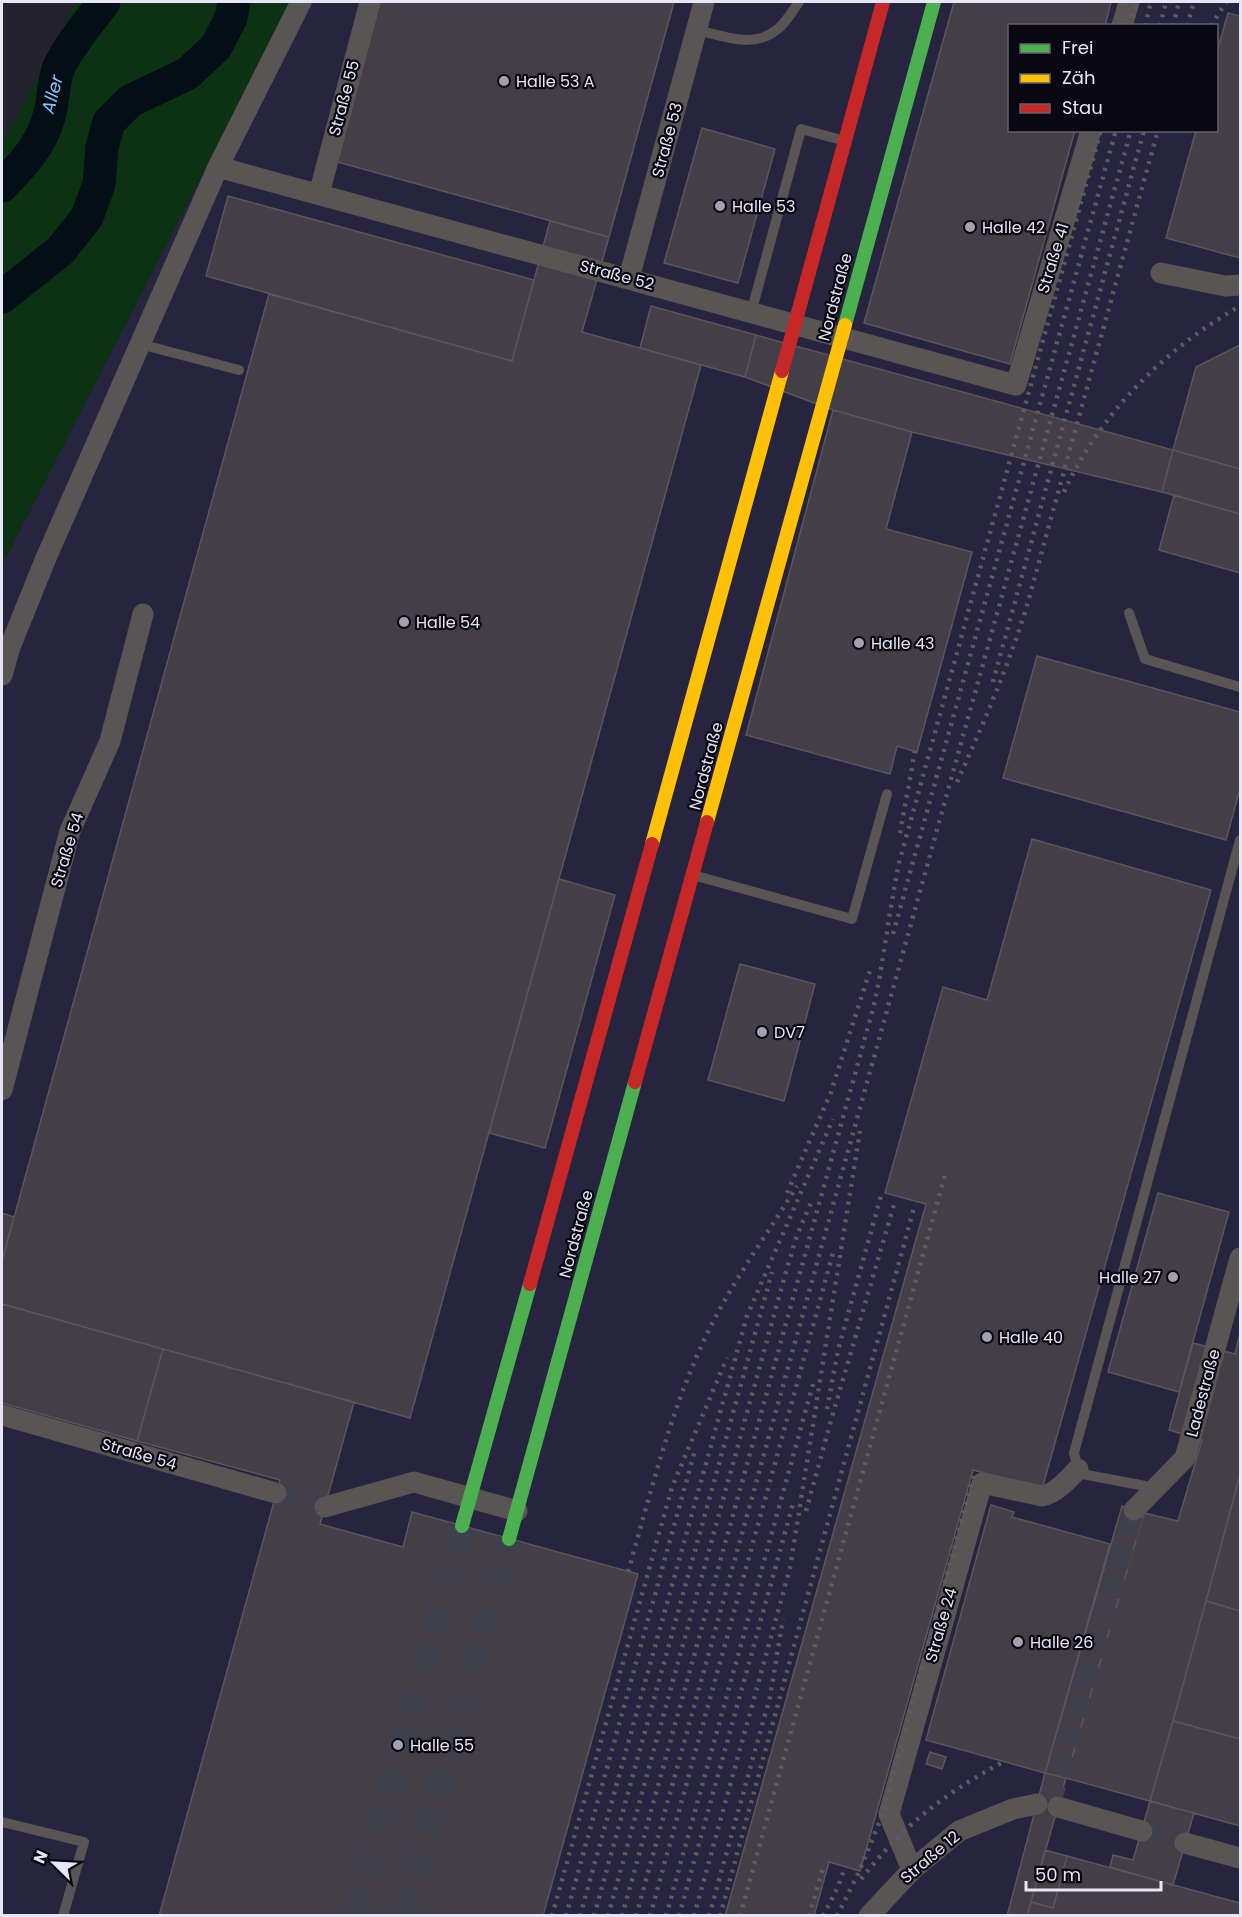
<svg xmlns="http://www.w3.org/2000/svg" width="1242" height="1917" font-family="Poppins,sans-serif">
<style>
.built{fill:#26243e;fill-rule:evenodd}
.green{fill:#0d3113}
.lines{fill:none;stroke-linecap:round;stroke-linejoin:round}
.river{stroke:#030e16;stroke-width:33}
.building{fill:#443e46;stroke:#5b555d;stroke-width:1.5}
.street-tunnel{stroke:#403f4c;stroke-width:21;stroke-dasharray:21 10;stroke-linecap:butt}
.secondary-tunnel{stroke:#403f4c;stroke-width:28;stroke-dasharray:28 14;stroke-linecap:butt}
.lane{stroke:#595555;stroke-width:10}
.street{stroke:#595555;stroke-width:21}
.fast{stroke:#4caf50;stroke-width:14}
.slow{stroke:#ffc107;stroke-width:14}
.jam{stroke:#c62828;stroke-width:14}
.rail{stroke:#5d5b5f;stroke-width:4.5;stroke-dasharray:3 6;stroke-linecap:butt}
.poi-dot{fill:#a2a1b0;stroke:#090812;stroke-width:2}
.labels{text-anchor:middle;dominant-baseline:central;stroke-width:4.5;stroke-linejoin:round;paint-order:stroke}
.poi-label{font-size:16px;fill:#e6e6f6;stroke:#090812;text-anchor:start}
.street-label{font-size:16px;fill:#e6e6f6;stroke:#090812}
.water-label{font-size:18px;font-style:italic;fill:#76d1fe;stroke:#090812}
</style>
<rect width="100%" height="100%" fill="#23222e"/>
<path class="built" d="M291 2H1240V1915H2V565ZM1010 26H1216V130H1010Z"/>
<path class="green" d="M76 2H291L2 565V144Z"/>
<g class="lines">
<path class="river" d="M2 186C24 163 42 145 50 113 54 97 53 82 59 67 70 44 89 22 104 2
M2 297 61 250 87 217 99 184 102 147 109 122 130 101 187 74 216 47 231 18 234 2"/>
</g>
<path class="building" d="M378 2H674L609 237 334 161Z
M954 2H1111L1105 26H1010V130H1075L1010 364 864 323Z
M1228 13 1240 16V258L1166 238 1196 130H1216V55Z
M702 128 775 149 738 283 664 263Z
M228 196 534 280 512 361 206 276Z
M550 221 609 237 582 332 701 365 410 1418 2 1304V1261L269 294 512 361Z
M651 306 756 335 745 377 640 348Z
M756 335 1173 450 1162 492 912 432 833 410 745 377Z
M1240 345V469L1173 450 1196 367Z
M833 410 912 432 886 529 972 552 917 752 897 746 890 774 746 735Z
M1173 450 1240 469V514L1162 492Z
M1174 495 1240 514V573L1159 550Z
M1037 656 1240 712V789L1226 840 1003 778Z
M1032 839 1211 890 1042 1489 973 1470 860 1871 829 1862 814 1916H725L926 1204 885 1193 943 987 987 1000Z
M559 879 615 895 545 1148 489 1133Z
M740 964 815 984 784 1101 708 1080Z
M1158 1193 1229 1212 1179 1392 1108 1372Z
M2 1213 14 1217 2 1261Z
M2 1304 163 1349 137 1441 2 1403Z
M1240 1333V1826L1066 1778 1144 1513 1178 1521 1202 1440 1169 1430 1193 1343 1235 1354Z
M163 1349 354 1402 320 1524 403 1547 412 1512 638 1574 543 1916H159L280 1480 137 1441Z
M1240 1475V1611L1206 1601Z
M991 1505 1014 1512 1012 1517 1110 1544 1045 1773 926 1740Z
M1122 1506 1144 1513 1066 1778 1045 1773Z
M1206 1601 1240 1611V1739L1173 1721Z
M1173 1721 1240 1739V1826L1150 1801Z
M930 1752 946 1757 942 1769 926 1764Z
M1045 1773 1066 1778 1027 1916H1007Z
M1150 1801 1194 1813 1173 1885 1110 1867 1113 1855 1133 1860Z
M1045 1850 1067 1856 1053 1908 1031 1902Z
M1067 1856 1240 1903V1916H1027L1031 1902 1053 1908Z"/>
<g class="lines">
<path class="street-tunnel" d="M276 1493 325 1507
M1050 1805 1134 1510
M1142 1831 1185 1843"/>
<path class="secondary-tunnel" d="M356 1916 462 1526
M404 1916 509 1539"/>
<path class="lane" d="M696 30C725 36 754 50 779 28 787 21 793 10 799 2
M751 313 801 129 845 141
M140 344 239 370
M1129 613 1145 659 1240 687
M693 875 852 919 887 794
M1156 1488 1082 1474 1078 1469 1074 1453 1240 840
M2 1822 84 1842 63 1916"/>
<path class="street" d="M1122 26 1129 2
M218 167 1016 385 1091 130
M319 194 370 2
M1161 273 1225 286 1240 285
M629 278 704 2
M2 675 10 647 46 558 218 167 301 2
M2 1090 70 831 110 741 143 614
M2 1415 276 1493
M325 1507 414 1482 517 1511
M1134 1510 1185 1458 1240 1258
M1058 1807 1142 1831
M1185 1843 1240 1858
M912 1870 889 1814 982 1483 1042 1496C1057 1493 1068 1479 1078 1469
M869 1916 912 1870 959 1831 1013 1809 1037 1804"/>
<path class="fast" d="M845 325 934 2
M462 1526 530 1284
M509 1539 635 1082"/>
<path class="slow" d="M707 822 845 325
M652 844 782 371"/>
<path class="jam" d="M782 371 883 2
M635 1082 707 822
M530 1284 652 844"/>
<path class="rail" d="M1130 26 1137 2
M1145 26 1151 2
M1160 26 1166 2
M1173 26 1179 2
M1187 26 1194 2
M1211 26 1226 2
M1064 492C1101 412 1165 349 1240 306
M993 682 1144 130
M957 782C983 725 1007 669 1026 609L1158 130
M900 833 915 751
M893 934 1116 130
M787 1193 831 1092 871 967
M827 1409 838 1350 881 1196
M806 1511 830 1424 895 1201
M628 1572C652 1489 671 1407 709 1330 734 1279 768 1233 797 1186
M861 1879C904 1825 942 1795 1003 1762
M552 1916 672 1487 727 1358
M566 1916 695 1450
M580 1916 747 1316 833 1119
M594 1916 772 1272
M608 1916 787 1268 797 1235 813 1198
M622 1916 873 1009C884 961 889 911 899 863L1101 130
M636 1916 1131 130
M650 1916 833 1253
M666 1916 813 1384
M679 1916 793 1504
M694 1916 790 1568 860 1131
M709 1916 770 1697 783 1619
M720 1916 915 1204
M740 1916 945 1175
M809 1916 823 1868
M823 1916 838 1887 845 1867
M837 1916 858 1874 880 1821 974 1476"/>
</g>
<g class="poi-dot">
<circle cx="504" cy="81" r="6"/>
<circle cx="720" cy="206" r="6"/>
<circle cx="970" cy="227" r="6"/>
<circle cx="404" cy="622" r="6"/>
<circle cx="859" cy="643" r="6"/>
<circle cx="762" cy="1032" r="6"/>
<circle cx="1173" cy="1277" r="6"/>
<circle cx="987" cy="1337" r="6"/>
<circle cx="1018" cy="1642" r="6"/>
<circle cx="398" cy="1745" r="6"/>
</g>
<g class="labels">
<g class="poi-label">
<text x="516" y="81">Halle 53 A</text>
<text x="732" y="206">Halle 53</text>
<text x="982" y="227">Halle 42</text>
<text x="416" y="622">Halle 54</text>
<text x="871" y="643">Halle 43</text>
<text x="774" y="1032">DV7</text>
<text x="1161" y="1277" text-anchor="end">Halle 27</text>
<text x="999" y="1337">Halle 40</text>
<text x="1030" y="1642">Halle 26</text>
<text x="410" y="1745">Halle 55</text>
</g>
<g class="street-label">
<text transform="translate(344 98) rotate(-75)">Straße 55</text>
<text transform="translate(667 140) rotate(-75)">Straße 53</text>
<text transform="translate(1053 258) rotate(-73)">Straße 41</text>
<text transform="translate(617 275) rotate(15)">Straße 52</text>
<text transform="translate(835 297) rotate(-75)">Nordstraße</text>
<text transform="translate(706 766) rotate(-75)">Nordstraße</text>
<text transform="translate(67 850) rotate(-73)">Straße 54</text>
<text transform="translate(576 1234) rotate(-75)">Nordstraße</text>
<text transform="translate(1203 1393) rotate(-75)">Ladestraße</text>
<text transform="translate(139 1454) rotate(16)">Straße 54</text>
<text transform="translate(941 1625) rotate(-74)">Straße 24</text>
<text transform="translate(930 1857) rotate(-40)">Straße 12</text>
</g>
<g class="water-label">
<text transform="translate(52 94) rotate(-75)">Aller</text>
</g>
</g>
<rect width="1242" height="1917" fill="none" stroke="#e6e6f6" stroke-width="6"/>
<rect x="1008" y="24" width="210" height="108" fill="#090812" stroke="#61616d" stroke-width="1.5"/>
<rect x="1020" y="44" width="30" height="9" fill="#4caf50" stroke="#61616d" stroke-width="1.5"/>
<text x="1062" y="54" font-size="18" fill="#e6e6f6">Frei</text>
<rect x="1020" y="74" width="30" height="9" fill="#ffc107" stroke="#61616d" stroke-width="1.5"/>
<text x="1062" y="84" font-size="18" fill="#e6e6f6">Zäh</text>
<rect x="1020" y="104" width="30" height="9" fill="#c62828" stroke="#61616d" stroke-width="1.5"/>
<text x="1062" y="114" font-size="18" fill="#e6e6f6">Stau</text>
<g transform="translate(54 1863) rotate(294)" stroke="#090812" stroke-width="4.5" paint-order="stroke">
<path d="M0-4.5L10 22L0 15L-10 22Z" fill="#e6e6f6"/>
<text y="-9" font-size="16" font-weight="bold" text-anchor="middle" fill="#e6e6f6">N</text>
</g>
<path d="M1026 1881v9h135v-9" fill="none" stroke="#e6e6f6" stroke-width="3"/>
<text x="1035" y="1881" font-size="18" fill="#e6e6f6" stroke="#090812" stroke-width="4.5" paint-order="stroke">50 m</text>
</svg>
